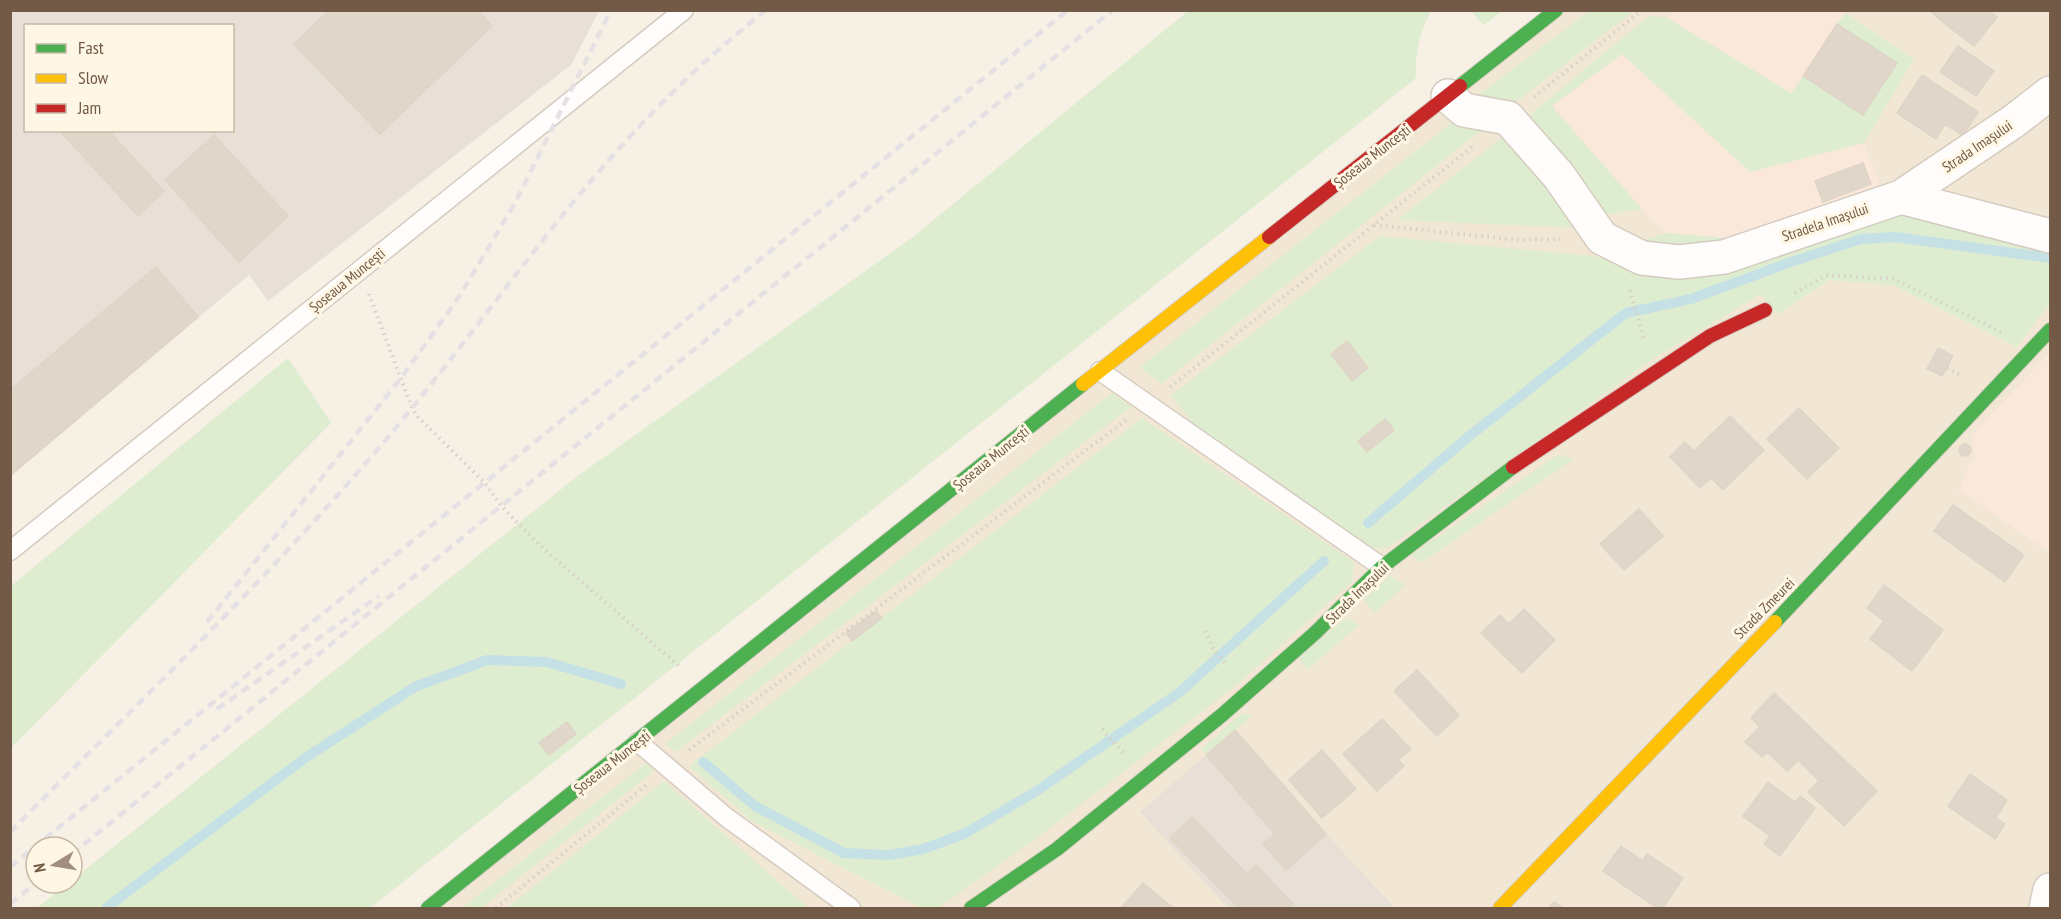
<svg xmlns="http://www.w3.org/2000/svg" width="2061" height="919" font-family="'PT Sans Narrow',sans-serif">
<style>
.residential{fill:#f2e7d4}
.commercial{fill:#fae8da}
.industrial{fill:#e8e0d6;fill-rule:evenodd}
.green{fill:#deedcf}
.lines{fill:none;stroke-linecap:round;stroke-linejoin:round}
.stream{stroke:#c6e1e6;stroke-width:10}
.building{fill:#e0d6ca;stroke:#dfd4c7;stroke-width:1.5}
.lane-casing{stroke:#d5cbc0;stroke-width:21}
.street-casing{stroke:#d5cbc0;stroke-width:36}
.fast-casing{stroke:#d6cdc2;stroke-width:16}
.slow-casing{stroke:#d6cdc2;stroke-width:16}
.jam-casing{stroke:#d6cdc2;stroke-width:16}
.path{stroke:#d7cfc8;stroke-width:4;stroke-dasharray:1.5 4.5;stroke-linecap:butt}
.lane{stroke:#fefdfb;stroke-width:18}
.street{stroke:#fefdfb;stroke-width:33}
.fast{stroke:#4caf50;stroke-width:14}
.slow{stroke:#ffc107;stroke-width:14}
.jam{stroke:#c62828;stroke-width:14}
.rail{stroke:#e4e0e3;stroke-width:4.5;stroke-dasharray:9 6;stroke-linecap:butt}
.labels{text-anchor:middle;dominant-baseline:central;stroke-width:6;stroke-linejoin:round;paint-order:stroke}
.street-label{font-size:15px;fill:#735a46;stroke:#fff7e5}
</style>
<rect width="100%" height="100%" fill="#f6f0e5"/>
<path class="residential" d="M1556 11H2050V908H428Z"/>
<path class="commercial" d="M1676 11H1841L1914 59 1864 143 1881 186 1781 224 1727 238 1667 233 1652 221 1552 106Z
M2050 353V553L1959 490 1969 464 1976 457 1971 436Z"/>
<path class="industrial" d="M11 11H599L571 65 268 301 249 275 11 476ZM26 26H232V130H26Z
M1235 730 1326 834 1395 908H1228L1140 812Z"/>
<path class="green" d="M1188 11H1431C1419 33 1415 53 1416 78L370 908H37L579 475 913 237Z
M1471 11H1502L1484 25Z
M1589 11H1634L1512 105 1475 98Z
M1845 13 1914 59 1864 143 1750 172 1622 54 1552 106 1642 209 1603 215 1526 118 1649 16 1667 18 1791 93 1803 76 1863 115 1897 63 1837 24Z
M1458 118 1484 128 1161 384 1140 367Z
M1509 132 1579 228 1397 220Z
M1881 186 1880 193 1749 240 1725 245 1692 249 1634 243 1667 233 1727 238 1748 234 1781 224Z
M1910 212 2050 244V303L2017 347 1893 285 1829 280 1778 314 1761 294 1654 358 1387 548 1372 549 1192 423 1171 395 1380 236 1594 256 1635 268 1876 214Z
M288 358 331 423 11 748V586Z
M1112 393 1131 407 675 752 665 744Z
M1142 418 1354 562 1352 582 1234 687 1041 835 938 908H922L753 822 689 766Z
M1557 455 1574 459 1422 562 1410 556Z
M1389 576 1406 585 1374 613 1364 600Z
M1347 618 1359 625 1308 669 1297 657Z
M1242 713 1252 716 1206 755 1201 749Z
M647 762 654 771 481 908H462Z
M664 781 808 908H507Z"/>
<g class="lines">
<path class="stream" d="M1368 523 1467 438 1626 313 1691 299 1788 263 1861 239 1895 237 2050 258
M703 762 755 806 844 853 889 855 923 849 964 834 1035 792 1180 692 1324 561
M106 908 305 758 415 687 487 660 547 662 621 684"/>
</g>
<path class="building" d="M329 10H477L492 26 380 134 294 44Z
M1929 10H1954L1944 23Z
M1954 10H1989L1997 17 1974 46 1944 23Z
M1837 24 1897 63 1863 115 1803 76Z
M1958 46 1994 71 1976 96 1940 72Z
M1922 75 1978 112 1963 136 1945 124 1936 139 1897 113Z
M59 130H108L164 191 138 216Z
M214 135 288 216 239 262 165 180Z
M1863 163 1871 184 1823 202 1815 181Z
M156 267 198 317 10 476V390Z
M1347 341 1368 368 1352 381 1331 354Z
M1938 348 1953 356 1942 376 1927 369Z
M1799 408 1839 448 1807 479 1767 439Z
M1730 416 1764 450 1723 490 1711 478 1700 488 1670 457 1685 442 1694 451Z
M1385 419 1394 430 1367 452 1358 441Z
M1959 450a6 6 0 1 1 12 0a6 6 0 1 1-12 0Z
M1953 505 2024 555 2005 582 1934 531Z
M1639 509 1663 536 1624 570 1600 544Z
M1884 585 1943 630 1912 671 1870 639 1884 621 1867 608Z
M1524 609 1555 640 1522 673 1481 633 1500 615 1509 624Z
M876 611 882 618 852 641 846 633Z
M1417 670 1459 715 1437 736 1394 691Z
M1774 693 1877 791 1844 826 1808 792 1819 781 1798 760 1787 771 1767 752 1762 757 1745 742 1760 727 1751 718Z
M1382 719 1411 749 1398 760 1404 766 1377 791 1343 754Z
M567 722 576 734 549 755 539 743Z
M1235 730 1326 834 1286 870 1263 844 1275 834 1206 755Z
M1322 750 1356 789 1322 818 1289 780Z
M1970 774 2007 800 1996 818 2005 824 1995 839 1948 806Z
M1768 782 1795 802 1800 796 1815 808 1780 856 1764 844 1770 836 1743 816Z
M1192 817 1247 874 1256 865 1293 904 1288 908H1239L1170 838Z
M1621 846 1643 861 1647 854 1683 878 1663 908H1657L1603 871Z
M1143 883 1173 908H1121Z
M1554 902 1563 908H1549Z"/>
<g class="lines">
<g class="lane-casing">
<path id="lane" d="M1100 371 1382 567
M10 551 684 10
M638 742 726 817 851 908"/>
</g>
<g class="street-casing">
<path id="street" d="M1448 96 1464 110 1508 118 1559 176 1602 238 1642 258 1679 262 1724 257 1901 197 2050 236
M1901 197 2014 121 2050 93
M2046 908 2050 890"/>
</g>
<g class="fast-casing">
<path id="fast" d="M1460 86 1556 10
M1775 622 2050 330
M428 908 1083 384
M971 908 1057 849 1222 715 1315 633 1382 567 1513 467"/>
</g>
<g class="slow-casing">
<path id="slow" d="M1083 384 1269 237
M1500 908 1775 622"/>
</g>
<g class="jam-casing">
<path id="jam" d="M1269 237 1460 86
M1513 467 1710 336 1765 310"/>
</g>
<path class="path" d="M1534 97 1642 10
M1374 225 1519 240 1560 239
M1630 290 1644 340
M1795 293 1826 275 1894 279 2001 332
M369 294 412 408 418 417 484 482 502 507 545 550 679 666
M1947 368 1962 376
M1170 387 1472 147
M1205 631 1214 650 1226 665
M1102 729 1123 753
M689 750 1126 420
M496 908 649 783"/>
<use href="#lane" class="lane"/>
<use href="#street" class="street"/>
<use href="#fast" class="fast"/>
<use href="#slow" class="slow"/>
<use href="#jam" class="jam"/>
<path class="rail" d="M207 622 401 378 459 297 515 203 611 10
M217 709 379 596
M10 832C147 694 289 559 412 408 498 302 575 188 673 92 702 63 734 36 766 10
M72 854 1113 10
M10 867 1068 10
M10 904 36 883"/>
</g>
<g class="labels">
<g class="street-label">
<text transform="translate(1977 146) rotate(-34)">Strada Imașului</text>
<text transform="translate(1372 156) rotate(-38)">Șoseaua Muncești</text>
<text transform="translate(1825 222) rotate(-19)">Stradela Imașului</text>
<text transform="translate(347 280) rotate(-39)">Șoseaua Muncești</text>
<text transform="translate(991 458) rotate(-39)">Șoseaua Muncești</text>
<text transform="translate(1357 593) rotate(-44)">Strada Imașului</text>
<text transform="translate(1764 608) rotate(-45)">Strada Zmeurei</text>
<text transform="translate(612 762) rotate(-38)">Șoseaua Muncești</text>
</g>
</g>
<rect width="2061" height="919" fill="none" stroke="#735a46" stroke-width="24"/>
<rect x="24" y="24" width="210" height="108" fill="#fff7e5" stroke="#c7b8a5" stroke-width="1.5"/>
<rect x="36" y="44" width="30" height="9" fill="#4caf50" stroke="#c7b8a5" stroke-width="1.5"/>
<text x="78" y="54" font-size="18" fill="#735a46">Fast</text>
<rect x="36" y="74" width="30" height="9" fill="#ffc107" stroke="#c7b8a5" stroke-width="1.5"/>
<text x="78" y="84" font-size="18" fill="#735a46">Slow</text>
<rect x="36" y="104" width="30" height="9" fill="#c62828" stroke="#c7b8a5" stroke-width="1.5"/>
<text x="78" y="114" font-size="18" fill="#735a46">Jam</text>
<g transform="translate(54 865) rotate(259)"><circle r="28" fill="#fff7e5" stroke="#c7b8a5" stroke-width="1.5"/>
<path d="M0-4.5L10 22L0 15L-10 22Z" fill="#a18e7e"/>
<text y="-9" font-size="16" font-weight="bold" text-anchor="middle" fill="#735a46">N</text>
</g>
</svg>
